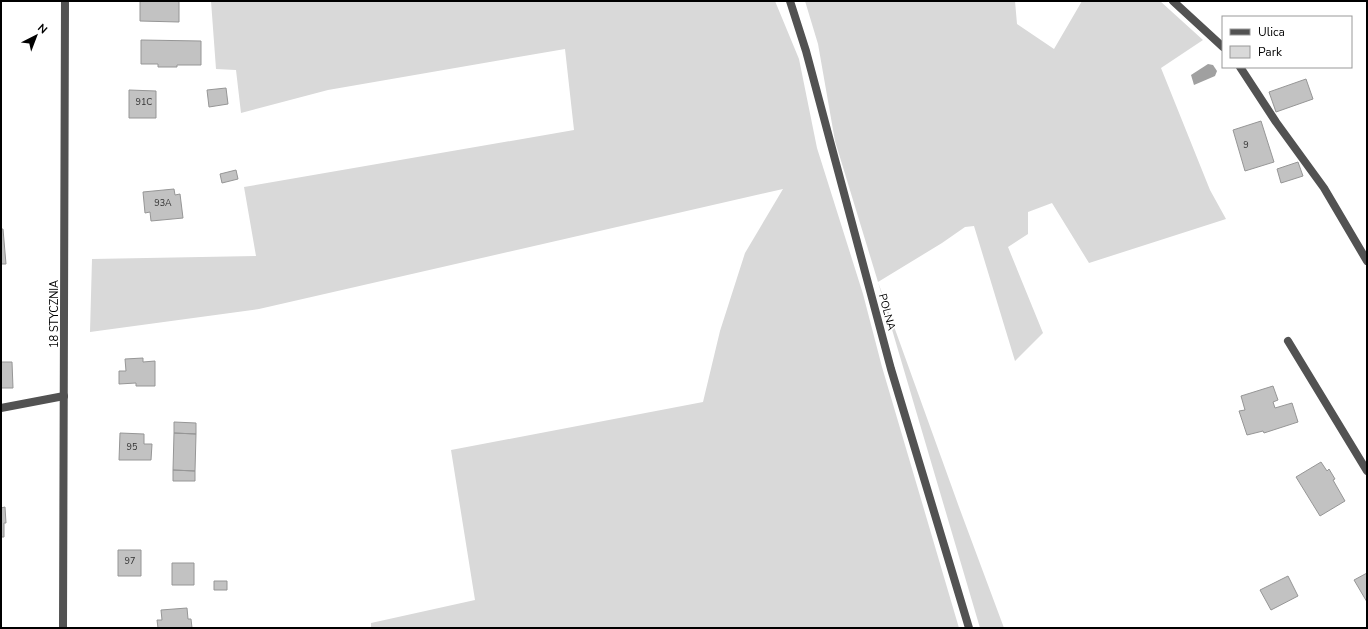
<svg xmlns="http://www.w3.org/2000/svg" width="1368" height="629" font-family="'Nunito Sans',sans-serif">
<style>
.green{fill:#d9d9d9}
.water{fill:#a0a0a0}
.building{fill:#c2c2c2;stroke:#969696}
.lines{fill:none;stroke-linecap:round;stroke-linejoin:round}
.minor{stroke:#525252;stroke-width:8}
.tertiary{stroke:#525252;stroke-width:8}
.labels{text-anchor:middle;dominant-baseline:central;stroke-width:3.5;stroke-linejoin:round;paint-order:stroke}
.number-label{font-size:9px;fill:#303030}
.street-label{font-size:11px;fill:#000;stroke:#fff}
</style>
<rect width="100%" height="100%" fill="#fff"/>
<path class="green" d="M211 1H775L799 59 817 148 863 294 882 367 959 628H371V623L475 600 451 450 703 402 720 331 745 253 783 189 259 309 90 332 92 259 256 256 244 187 574 130 565 49 328 90 241 113 236 70 216 69Z
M805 1H1015L1017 24 1054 49 1082 1H1160L1203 40 1161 68 1210 190 1226 219 1089 263 1052 203 1028 212V234L1008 247 1043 333 1015 361 974 226 965 227 942 243 878 282 959 507 1004 628H980L878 282 835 141 818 44Z"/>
<path class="water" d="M1208 64 1213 65 1217 71 1215 76 1194 85 1191 75Z"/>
<path class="building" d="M140 1H179V22L140 21Z
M141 40 201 41V65H177V67H158V64H141Z
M1306 79 1313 99 1276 112 1269 92Z
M226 88 228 104 209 107 207 90Z
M129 90 156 91V118H129Z
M1261 121 1274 162 1245 171 1233 130Z
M1298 162 1303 176 1281 183 1277 169Z
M236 170 238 179 222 183 220 174Z
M174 189 175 195 180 194 183 218 151 221 150 212 145 213 143 192Z
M1 229H3L6 264H1Z
M143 358V362L155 361V386H136V383L119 384V371H126L125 359Z
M1 362H12L13 388H1Z
M1273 386 1278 400 1273 402 1275 408 1292 403 1298 422 1264 433 1263 431 1247 435 1239 411 1245 410 1241 396Z
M174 422 196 423V434L174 433Z
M120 433 144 434V444H152L151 460H119Z
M174 433 196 434 195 471 173 470Z
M1321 462 1327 471 1329 469 1335 479 1333 480 1345 501 1320 516 1296 477Z
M173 470 195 471V481H173Z
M5 507 6 523H4V537H1V508Z
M118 550H141V576H118Z
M172 563H194V585H172Z
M1367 573V602L1354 580Z
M1288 576 1298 596 1271 610 1260 590Z
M214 581H227V590H214Z
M187 608 188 619H191L192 628H158L157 620H162L161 610Z"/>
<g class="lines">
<path class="minor" d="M790 1 806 51 891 369 969 628
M1173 1 1223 47
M1240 67 1276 122 1324 188 1367 261
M1288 341 1367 471
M1 408 64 396"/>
<path class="tertiary" d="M63 628 65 1"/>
</g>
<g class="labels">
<g class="number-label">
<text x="144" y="102">91C</text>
<text x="1246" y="145">9</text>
<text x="163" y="203">93A</text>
<text x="132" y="447">95</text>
<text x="130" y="561">97</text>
</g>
<g class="street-label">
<text transform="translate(887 312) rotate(75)">POLNA</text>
<text transform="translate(54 314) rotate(-90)">18 STYCZNIA</text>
</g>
</g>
<rect width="1368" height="629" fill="none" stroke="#000000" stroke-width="4"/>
<rect x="1222" y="16" width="130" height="52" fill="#ffffff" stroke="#999999"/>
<rect x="1230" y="29" width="20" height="6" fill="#525252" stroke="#999999"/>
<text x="1258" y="36" font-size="12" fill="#000000">Ulica</text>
<rect x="1230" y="46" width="20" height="12" fill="#d9d9d9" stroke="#999999"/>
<text x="1258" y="56" font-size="12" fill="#000000">Park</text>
<g transform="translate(36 36) rotate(42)" stroke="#ffffff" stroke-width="3" paint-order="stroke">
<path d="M0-3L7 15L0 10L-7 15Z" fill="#000000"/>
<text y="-6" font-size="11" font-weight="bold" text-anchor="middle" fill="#000000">N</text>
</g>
</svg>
